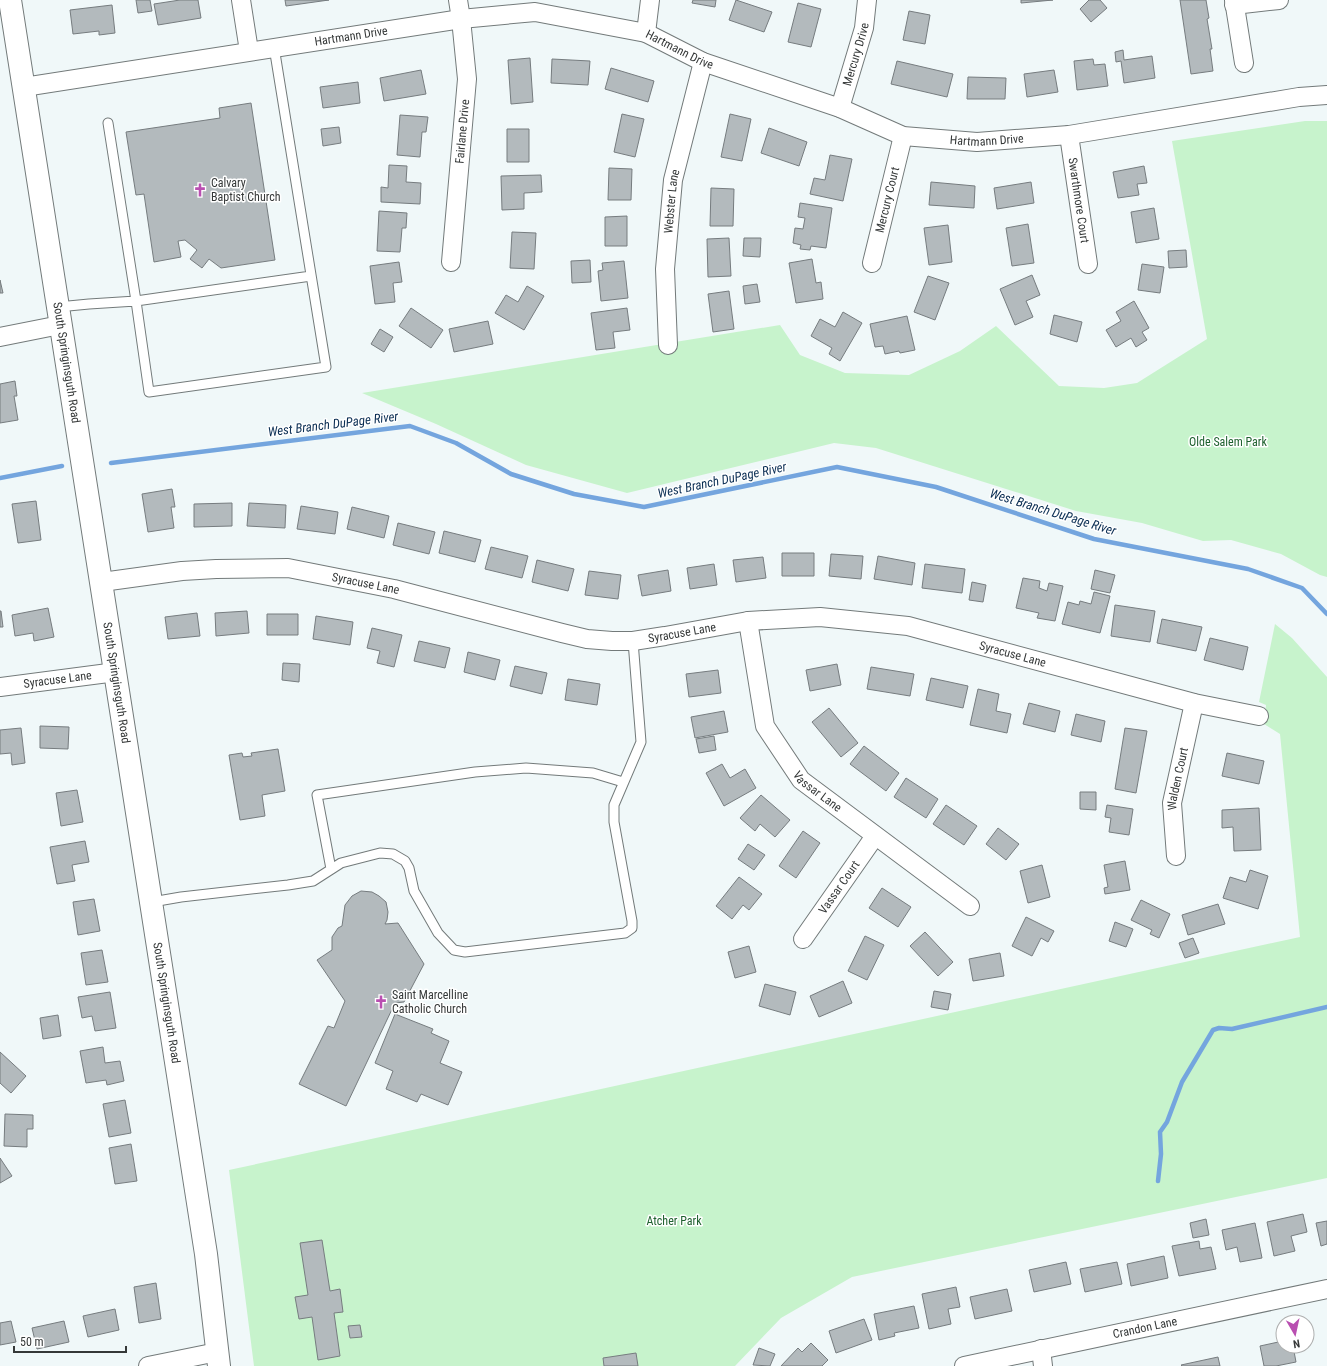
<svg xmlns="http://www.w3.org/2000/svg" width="1327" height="1366" font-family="'Roboto Condensed',sans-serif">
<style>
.green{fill:#c7f3cc}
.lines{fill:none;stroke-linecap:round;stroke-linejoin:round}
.stream{stroke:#74a5de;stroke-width:4.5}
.building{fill:#b3babd;stroke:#767c7f}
.service-casing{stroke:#737a7a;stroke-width:11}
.minor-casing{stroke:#737a7a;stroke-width:20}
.tertiary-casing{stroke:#737a7a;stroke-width:24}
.service{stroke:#fff;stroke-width:9}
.minor{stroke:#fff;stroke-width:18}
.tertiary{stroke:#fff;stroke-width:22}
.labels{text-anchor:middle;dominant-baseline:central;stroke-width:3;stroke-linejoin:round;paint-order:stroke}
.street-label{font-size:12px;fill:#353838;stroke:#fff}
.poi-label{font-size:12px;fill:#353838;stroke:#fff;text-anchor:start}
.park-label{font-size:12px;fill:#1f612f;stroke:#fff}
.water-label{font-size:13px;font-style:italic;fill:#0a2e53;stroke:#fff}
</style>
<rect width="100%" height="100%" fill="#f0f8f9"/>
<path class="green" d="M1305 121H1327V577L1320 575 1281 554 1231 540 1203 541 1142 523 1076 511 876 448 834 443 627 493 526 465 436 424 362 393 780 325 800 355 845 373 909 375 960 351 996 326 1059 386 1104 388 1137 383 1207 339 1172 141Z
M1275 624 1292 638 1327 677V1178L852 1277 781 1318 735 1366H254L229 1170 1300 937 1280 734 1264 724 1266 705 1259 702Z"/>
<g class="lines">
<path class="stream" d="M111 463 410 426 456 443 511 474 574 494 644 507 837 467 936 487 1094 539 1248 569 1302 588 1327 614
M0 478 62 466
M1158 1181 1161 1154 1160 1132 1167 1122 1182 1082 1213 1030 1219 1028 1232 1029 1327 1007"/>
</g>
<path class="building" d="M136 0H150L152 11 138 13Z
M180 0H198L201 18 158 25 154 4Z
M285 0H329L286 6Z
M693 0H716L715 7 692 3Z
M736 0 772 12 764 32 729 20Z
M1021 0H1053L1021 3Z
M1089 0H1100L1107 8 1091 22 1080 9Z
M1180 0H1206L1209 18 1207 19 1212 49H1210L1213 71 1191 74Z
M798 3 821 9 811 47 788 42Z
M112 5 115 33 99 35V31L73 34 70 10Z
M909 11 930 15 925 44 903 40Z
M1123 50 1124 60 1152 56 1155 78 1124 83 1121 61 1116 62 1115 52Z
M530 58 533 102 511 104 508 60Z
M552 59 590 61 588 85 551 83Z
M1093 59 1094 65 1105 64 1108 86 1077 90 1074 61Z
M897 61 953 74 947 97 891 84Z
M611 68 654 81 648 102 605 89Z
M421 70 426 94 384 101 380 78Z
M1054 70 1058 92 1027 97 1024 74Z
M968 77 1006 78 1005 99H967Z
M358 82 360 103 323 108 320 87Z
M251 103 275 260 221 268 209 259 202 268 190 259 197 250 185 240 178 241 181 257 154 262 144 194 136 195 126 132 220 118 219 108Z
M622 114 644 119 635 157 614 152Z
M730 114 751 119 742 161 721 157Z
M400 115 428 117 426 132H422L420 157 397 155Z
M339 127 341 143 323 146 321 129Z
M769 128 807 142 799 166 761 153Z
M507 129H529V162H507Z
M830 155 852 159 843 201 810 194 814 178 825 180Z
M389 165 407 166 406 182 421 183 420 204 381 202V187L388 188Z
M1144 166 1147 183 1137 184 1139 195 1118 198 1113 172Z
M609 168 632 169 631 200H608Z
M541 175 542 192 524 193V209L502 210 501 176Z
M931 182 975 186 974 208 929 205Z
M1031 182 1034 203 997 209 994 188Z
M711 188 734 189 733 226H710Z
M800 203 832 208 826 248 811 246 810 250 800 249 801 245 793 243 795 228 803 229 805 218 798 217Z
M1154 208 1159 239 1136 243 1131 212Z
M379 211 407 213 406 228H402L400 252 377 251Z
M627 216V246H605V217Z
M1028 224 1034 263 1012 266 1006 228Z
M948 225 952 262 929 265 924 228Z
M512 232 536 233 534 269 510 268Z
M729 238 731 276 708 277 707 239Z
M744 238H761L760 257 743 256Z
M1186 250 1187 267 1169 268 1168 251Z
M812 259 816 283 821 282 823 299 796 303 789 263Z
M590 260 591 282 572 283 571 261Z
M624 261 628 298 601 301 598 271 603 270 602 263Z
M399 262 402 282 393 283 395 302 375 304 370 266Z
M1142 264 1164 267 1160 293 1138 290Z
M1032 275 1040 295 1026 301 1033 317 1015 325 1000 289Z
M928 276 949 283 935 320 914 312Z
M0 280 3 293H0Z
M757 284 760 302 745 304 743 286Z
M527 286 544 296 524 330 495 313 506 295 518 302Z
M729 291 734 329 713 332 708 294Z
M1134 301 1149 328 1142 332 1147 340 1136 347 1131 338 1116 347 1106 330 1121 321 1116 312Z
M411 308 443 330 431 348 399 326Z
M627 308 630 330 613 332 615 348 596 350 591 313Z
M843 312 862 323 840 361 829 354 832 348 811 336 820 319 835 327Z
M1054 315 1082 322 1077 342 1050 334Z
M907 316 915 350 900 353 899 351 885 354 883 346 875 347 870 324Z
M488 321 493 344 454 352 449 329Z
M380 329 393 337 384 352 371 344Z
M15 381 17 396H14L18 420 0 423V384Z
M172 489 175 507H171L174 528 148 532 142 494Z
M36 501 41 540 18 543 12 504Z
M232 503V526L194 527V504Z
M249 503 286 505 285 528 247 526Z
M301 506 338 512 335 534 297 529Z
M352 507 389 516 384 538 347 529Z
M398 523 435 532 429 554 393 545Z
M444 531 481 540 475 562 439 553Z
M491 547 528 556 522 578 485 569Z
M782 553H814V576H782Z
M831 554 863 556 861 579 829 576Z
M878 556 915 563 912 585 874 579Z
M763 557 766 578 736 582 733 560Z
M537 560 574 569 568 591 532 582Z
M714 564 717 585 690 589 687 568Z
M925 564 965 569 962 593 922 588Z
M668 570 671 591 642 596 638 575Z
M1095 570 1115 575 1110 593 1091 589Z
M589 571 621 575 618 599 585 595Z
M1023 578 1040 581 1039 588 1047 591 1049 583 1063 586 1055 621 1037 618 1039 613 1016 608Z
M972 582 986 585 983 602 969 600Z
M1094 592 1110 596 1100 633 1062 624 1068 602 1079 605 1080 601 1091 604Z
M1115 605 1155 611 1150 642 1111 636Z
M48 608 54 637 34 641 33 633 15 636 12 615Z
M0 611H1L3 627H0Z
M247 611 249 633 216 636 215 613Z
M197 613 200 636 168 639 165 617Z
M267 614H298V635H267Z
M316 616 353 622 350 645 313 639Z
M1162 619 1202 627 1196 651 1157 643Z
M372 628 402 635 394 667 377 663 380 651 367 648Z
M1210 638 1248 647 1243 670 1204 660Z
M419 641 450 648 445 668 414 661Z
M468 652 500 660 495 680 464 672Z
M283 663 300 664 299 682 282 680Z
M837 664 841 685 810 691 806 670Z
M515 666 547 673 542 694 510 686Z
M871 667 914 674 910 696 867 689Z
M718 670 721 693 689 697 686 674Z
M931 678 968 686 963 708 926 700Z
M568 679 600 684 597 705 565 700Z
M978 689 999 694 996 711 1011 714 1007 733 970 725Z
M1029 703 1060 711 1055 732 1023 724Z
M829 708 858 743 841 757 812 722Z
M724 711 728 732 695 738 691 717Z
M1076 714 1105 721 1101 742 1071 735Z
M40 726 69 727 68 749 40 748Z
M21 728 25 763 12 765 11 753 0 754V730Z
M1125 728 1147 731 1136 793 1115 789Z
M714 736 716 750 699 753 696 739Z
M864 746 899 773 886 791 850 764Z
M278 749 285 791 262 795 265 816 240 820 229 755 242 753 243 757 252 756 251 753Z
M1227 753 1264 761 1259 784 1222 776Z
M722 764 730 778 745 769 756 788 724 806 706 773Z
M906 778 938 799 926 818 894 797Z
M77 790 83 822 61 826 56 793Z
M1080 792H1096V810L1080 809Z
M761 795 790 820 775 837 760 824 755 831 740 818Z
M946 805 977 826 964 845 933 824Z
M1107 805 1133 809 1129 835 1109 832 1111 818 1105 817Z
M1259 808 1261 850 1234 851 1233 827 1222 828V810Z
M998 828 1019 844 1006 860 986 844Z
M803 831 820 843 796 878 779 866Z
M85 841 89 862 72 865 75 881 57 884 50 847Z
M748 844 765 855 754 870 738 859Z
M1125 861 1130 890 1105 894 1104 888 1108 887 1104 865Z
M1042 865 1050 897 1028 903 1020 871Z
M1250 870 1268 876 1258 909 1223 898 1230 877 1246 882Z
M739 877 762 894 749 910 743 905 732 919 716 906Z
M882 888 911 907 898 927 869 908Z
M361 891 372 892 379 896 386 902 388 912 387 920 385 924 398 923 424 964 404 1002 395 1003 346 1106 299 1084 328 1026 334 1028 345 1001 317 960 332 950V937L338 928 342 926 345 905 352 896Z
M94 899 100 931 78 935 73 902Z
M1141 900 1170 914 1159 938 1150 934 1152 930 1131 920Z
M1218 904 1225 924 1188 935 1182 915Z
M1026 917 1054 931 1048 942 1041 938 1032 956 1012 946Z
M1115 922 1133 929 1126 947 1109 941Z
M925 932 953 962 938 976 910 946Z
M865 936 884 945 867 980 848 971Z
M1193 938 1199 953 1185 958 1179 943Z
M749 946 756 972 735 978 728 952Z
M102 950 108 982 86 985 81 953Z
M1000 953 1004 976 973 981 969 959Z
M843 981 852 1003 819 1017 810 996Z
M765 984 796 992 790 1015 759 1006Z
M934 991 951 994 948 1010 931 1007Z
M110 992 116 1028 95 1031 92 1016 82 1018 78 997Z
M395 1014 433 1029 431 1033 449 1041 440 1063 462 1072 448 1105 421 1094 417 1102 386 1089 393 1071 375 1063Z
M58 1015 61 1036 43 1039 40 1018Z
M103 1047 105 1063 120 1061 124 1081 107 1085 106 1080 86 1083 80 1051Z
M0 1052 26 1076 11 1093 0 1083Z
M125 1100 131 1133 109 1137 103 1104Z
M5 1114 33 1115V1129H27V1147L4 1146Z
M131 1144 137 1181 115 1184 109 1148Z
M0 1158 12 1176 0 1183Z
M1303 1214 1307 1232 1291 1236 1295 1251 1274 1256 1267 1222Z
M1206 1219 1209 1235 1193 1238 1190 1223Z
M1327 1221V1244L1321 1246 1316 1223Z
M1255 1223 1262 1258 1240 1262 1237 1247 1226 1250 1222 1230Z
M322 1240 330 1291 340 1289 343 1312 334 1313 340 1356 318 1360 312 1317 299 1319 295 1297 308 1295 300 1243Z
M1199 1241 1200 1249 1211 1247 1216 1269 1179 1276 1172 1246Z
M1164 1256 1168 1278 1131 1286 1127 1264Z
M1066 1262 1071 1284 1034 1292 1029 1270Z
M1117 1262 1122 1284 1085 1292 1080 1269Z
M156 1283 161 1319 139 1323 134 1287Z
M956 1287 960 1307 948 1309 951 1324 929 1329 922 1294Z
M1007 1289 1012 1311 975 1319 970 1297Z
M914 1306 919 1328 894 1333 895 1336 879 1340 874 1314Z
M115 1309 119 1330 88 1337 83 1316Z
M864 1319 872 1340 836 1353 829 1331Z
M11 1321 16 1342 0 1345V1323Z
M64 1321 69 1342 37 1349 32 1328Z
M360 1325 362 1337 350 1338 348 1326Z
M1283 1341V1346H1293L1296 1362 1276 1366H1264L1260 1346Z
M811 1343 828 1360 822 1366H781L798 1348 802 1352Z
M759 1348 775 1354 770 1366 753 1365Z
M636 1353 638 1366H604L603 1358Z
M1218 1357 1220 1366H1182L1181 1365Z"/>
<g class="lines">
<g class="service-casing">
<path id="service" d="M108 123 136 301 311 276
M58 307 89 304 136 301 149 392 326 367 274 47
M331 869 317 795 475 772 526 768 593 773 623 782
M152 902 181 897 288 885 313 881 341 863 380 853 393 854 405 861 409 868 414 891 438 933 454 950 465 952 625 933 632 928V921L614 822V805L641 742 633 641"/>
</g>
<g class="minor-casing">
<g id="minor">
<path d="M241 0 249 51"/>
<path d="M1234 0 1244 63"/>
<path d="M1234 5 1279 0"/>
<path d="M646 33 650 0"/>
<path id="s1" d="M24 87 461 19 535 12 646 33 703 62 840 108 903 136 977 142 1069 135 1299 97 1327 95"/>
<path id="s2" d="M840 108 864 28 867 0"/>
<path id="s3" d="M1069 135 1088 264"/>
<path id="s4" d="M451 262 467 79 461 19 458 0"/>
<path id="s5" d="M872 263 903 136"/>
<path d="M0 337 60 325"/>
<path id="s6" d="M668 345 665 269 673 180 703 62"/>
<path id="s7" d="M102 582 182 571 216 569 288 568 394 589 562 633 587 639 612 641H633L665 636 748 621 820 617 908 626 1194 703 1259 716"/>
<path id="s8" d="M748 621 765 726 801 780 970 906"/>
<path id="s9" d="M0 687 116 672"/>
<path id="s10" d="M1176 856 1172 803 1194 703"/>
<path id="s11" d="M803 939 875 836"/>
<path d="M1041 1349 1043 1366"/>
<path d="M148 1366 217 1352"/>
<path id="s12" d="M964 1366 1327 1289"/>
</g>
</g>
<g class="tertiary-casing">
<g id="tertiary">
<path id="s13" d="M10 0 206 1254 219 1366"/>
</g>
</g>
<use href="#service" class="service"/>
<use href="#minor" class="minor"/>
<use href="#tertiary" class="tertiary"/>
</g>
<defs>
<g id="church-bare" transform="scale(1.08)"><path d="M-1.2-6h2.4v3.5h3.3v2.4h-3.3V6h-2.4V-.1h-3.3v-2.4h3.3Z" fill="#b94fb1" stroke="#fff" stroke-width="2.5" paint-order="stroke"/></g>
</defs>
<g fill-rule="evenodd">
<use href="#church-bare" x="200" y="190"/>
<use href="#church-bare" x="381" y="1002"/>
</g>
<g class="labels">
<g class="street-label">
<text stroke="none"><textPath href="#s1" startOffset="331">Hartmann Drive</textPath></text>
<text stroke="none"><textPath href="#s1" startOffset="667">Hartmann Drive</textPath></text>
<text stroke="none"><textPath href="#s2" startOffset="56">Mercury Drive</textPath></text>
<text stroke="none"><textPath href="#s4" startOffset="131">Fairlane Drive</textPath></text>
<text stroke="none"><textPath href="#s1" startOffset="991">Hartmann Drive</textPath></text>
<text stroke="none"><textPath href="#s5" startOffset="65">Mercury Court</textPath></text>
<text stroke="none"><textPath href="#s3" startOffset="66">Swarthmore Court</textPath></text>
<text stroke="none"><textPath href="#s6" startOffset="144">Webster Lane</textPath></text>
<text stroke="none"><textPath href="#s13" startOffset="367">South Springinsguth Road</textPath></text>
<text stroke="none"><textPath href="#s7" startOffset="266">Syracuse Lane</textPath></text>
<text stroke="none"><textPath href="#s7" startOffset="590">Syracuse Lane</textPath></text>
<text stroke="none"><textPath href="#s7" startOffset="926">Syracuse Lane</textPath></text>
<text stroke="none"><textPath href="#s9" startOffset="58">Syracuse Lane</textPath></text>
<text stroke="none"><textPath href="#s13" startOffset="691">South Springinsguth Road</textPath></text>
<text stroke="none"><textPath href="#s10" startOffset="78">Walden Court</textPath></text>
<text stroke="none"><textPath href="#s8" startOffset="191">Vassar Lane</textPath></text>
<text stroke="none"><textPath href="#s11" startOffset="63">Vassar Court</textPath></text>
<text stroke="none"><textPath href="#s13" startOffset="1015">South Springinsguth Road</textPath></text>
<text stroke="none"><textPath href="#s12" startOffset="185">Crandon Lane</textPath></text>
</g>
<g class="poi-label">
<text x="211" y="183">Calvary<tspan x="211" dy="14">Baptist Church</tspan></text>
<text x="392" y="995">Saint Marcelline<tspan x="392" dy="14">Catholic Church</tspan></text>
</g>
<g class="park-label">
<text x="1228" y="442">Olde Salem Park</text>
<text x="674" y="1221">Atcher Park</text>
</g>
<g class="water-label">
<text transform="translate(333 424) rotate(-7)">West Branch DuPage River</text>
<text transform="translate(722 480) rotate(-12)">West Branch DuPage River</text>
<text transform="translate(1053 512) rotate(17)">West Branch DuPage River</text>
</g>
</g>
<g transform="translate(1295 1334) rotate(171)"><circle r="19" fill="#ffffff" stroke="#aeafaf"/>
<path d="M0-3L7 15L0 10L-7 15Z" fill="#b94fb1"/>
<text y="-6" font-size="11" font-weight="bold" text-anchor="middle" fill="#353838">N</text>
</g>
<path d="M14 1346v6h112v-6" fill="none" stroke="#353838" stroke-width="2"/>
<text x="20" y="1346" font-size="12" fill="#353838" stroke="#ffffff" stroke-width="3" paint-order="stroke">50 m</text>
</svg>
